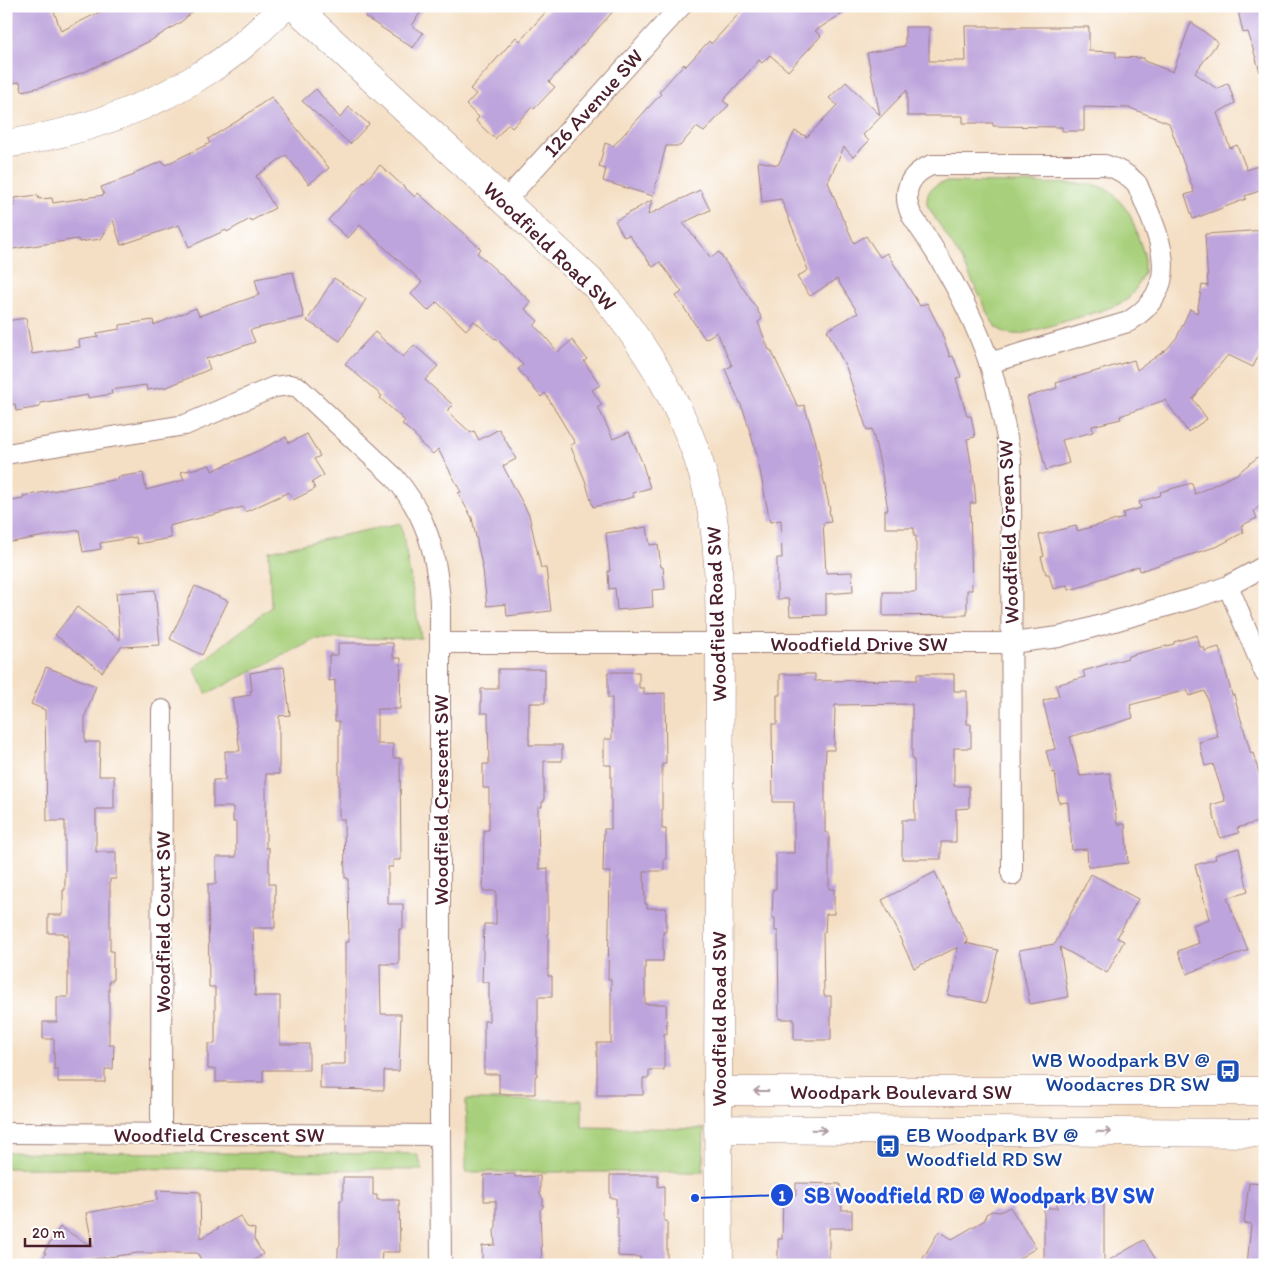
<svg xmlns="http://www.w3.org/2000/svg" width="1271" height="1271" font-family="Itim,sans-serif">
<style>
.green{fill:#a8d07b;stroke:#797853}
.building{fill:#bea4dc}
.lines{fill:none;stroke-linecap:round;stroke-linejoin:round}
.street-casing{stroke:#9f7f78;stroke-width:22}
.secondary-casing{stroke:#9f7f78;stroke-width:29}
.street{stroke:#fff;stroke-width:20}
.secondary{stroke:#fff;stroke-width:28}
.oneway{stroke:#ae9aa0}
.labels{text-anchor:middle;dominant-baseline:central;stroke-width:4;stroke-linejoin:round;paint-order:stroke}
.street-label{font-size:21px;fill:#4a1f2b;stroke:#fff}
.transit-label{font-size:21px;fill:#164399;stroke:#fff;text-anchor:end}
.leader{fill:none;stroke:#1d4ed8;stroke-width:2}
.callout-dot{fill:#1d4ed8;stroke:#fff;stroke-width:2}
.mark-label{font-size:15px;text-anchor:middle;font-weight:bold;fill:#fff}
.callout-label{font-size:22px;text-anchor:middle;font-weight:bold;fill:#1d4ed8;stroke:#fff;stroke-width:4;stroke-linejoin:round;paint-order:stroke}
</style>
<rect width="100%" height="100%" fill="#fff"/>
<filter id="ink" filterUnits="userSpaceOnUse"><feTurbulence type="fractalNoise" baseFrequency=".02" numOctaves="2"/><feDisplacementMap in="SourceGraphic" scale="10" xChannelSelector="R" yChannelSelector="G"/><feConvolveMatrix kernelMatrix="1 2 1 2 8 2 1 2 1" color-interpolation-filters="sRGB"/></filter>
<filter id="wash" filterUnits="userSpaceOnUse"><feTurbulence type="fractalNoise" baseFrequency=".0096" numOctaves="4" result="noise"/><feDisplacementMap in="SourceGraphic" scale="20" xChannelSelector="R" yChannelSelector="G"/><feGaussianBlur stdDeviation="1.12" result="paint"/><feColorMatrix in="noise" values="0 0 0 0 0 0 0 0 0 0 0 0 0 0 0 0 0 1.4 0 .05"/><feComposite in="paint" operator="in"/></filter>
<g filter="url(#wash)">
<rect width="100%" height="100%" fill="#f4dfc4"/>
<path class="green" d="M947 182 1093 184 1111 191 1130 214 1144 254V272L1136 288 1128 299 1117 305 1097 312 1022 334C1009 335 1001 333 993 323L963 262 927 205C926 190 933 184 947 182Z
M401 523 421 638 316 639 207 694 194 668 271 607 269 551Z
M466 1100H582V1127L704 1129 703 1172H466Z
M6 1152 417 1154 423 1170 6 1168Z"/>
<g id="blocks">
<path class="building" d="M18 6H52L61 31 112 6H199L181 22 150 41 86 71 41 87 22 91 20 82 10 83 6 64V9Z
M372 6H424L412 26 423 33 413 48 365 17Z
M551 6H618L549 82 555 87 534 109 532 107 512 128 508 124 495 139 476 121 479 117 466 105 476 94 470 89 516 37 520 41Z
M746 6H854L815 31 821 36 788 71 770 55 762 63 759 60 723 101 729 105 704 132 696 127 680 146H666L653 196 603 181 606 169 599 167 605 143 613 146 661 94 659 92 684 64 686 66 709 41 711 44Z
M1254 6H1265V72H1260L1248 32 1243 33 1238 10Z
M1191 22 1218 42 1195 73 1217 89 1228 83 1235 103 1217 113 1230 148 1237 145 1247 170 1260 165 1265 179V189L1245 196 1246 199 1193 219 1185 195 1194 192 1169 123 1130 108 1084 107V131H1062V127L993 126V123H963V116H907V90L863 135 869 141 853 157 844 147 828 182 843 220H844L854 243 866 236 880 257 887 253 920 306 927 303 941 331 950 357 953 356 961 377 956 378 967 416H971L975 437 967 439 974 481 976 503H970L972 590H967V615L883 616V592H916V536H914V528H885V510H888L881 468 872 429 867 430 846 367 827 330 858 313 837 279 810 296 797 277 808 270 796 240 797 239 781 199 762 202 758 161 778 165 795 131 807 137 837 105 829 98 846 82 880 115 867 53 905 46V27H929V61H966L965 26H989V27H1089V51L1116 52V57L1144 58V61L1173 72Z
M316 89 340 118 349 107 369 124 350 144 302 101Z
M271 97 329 168 309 184 286 155 256 176 275 208 251 221 250 219 227 232 226 230 189 247 179 225 121 245 113 220 101 239 79 242 78 239 6 250V208L15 206 14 198 38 195 39 199 52 198 53 203 104 195 101 187 135 175 134 173 163 161 165 165 210 143 208 139 239 120Z
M380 165 415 197 418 193 481 249 477 253 531 302 525 309 538 321 534 326 541 332 558 352 572 340 587 359 584 361 600 385 592 390 602 405 598 407 613 439 629 432 642 462 650 488 632 493 634 497 593 507 585 480 570 445 575 443 545 393 541 397 518 369 523 365 496 338 495 339 474 321 466 330 437 302 428 311 411 294 422 282 360 225 348 238 328 220Z
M700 190 710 210 683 223 711 258 719 252 757 309 762 319 758 322 769 350H771L798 407 804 405 815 439 830 510H829L831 522 823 523 826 573 852 572 853 592 826 594V615L790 616 789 599H777V558H782L781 520 770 522 757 455 744 412 725 369 732 366 717 332 705 339 676 296 682 292 660 262 653 267 629 235 624 237 615 221 652 200 648 215Z
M1265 230V342L1253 367 1228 355 1206 381 1193 399 1207 419 1188 432 1165 400 1120 416 1121 419 1092 426 1093 432 1062 440 1069 463 1046 470 1027 397 1057 388 1056 383 1134 360 1137 370 1167 349 1177 337 1190 309 1197 313 1202 285 1208 286 1205 234Z
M293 272 304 317 250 330 255 342 206 359 210 369 167 387 147 390 146 385 111 390 112 394 88 398V395L40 403V407L16 411 15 404 6 405V321L26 318 32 354 80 347 79 340 98 337 97 333 120 329V325L153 320 154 325 196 308 199 316 259 295 255 279Z
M334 278 366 299 340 341 307 321Z
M375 332 403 357 414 345 438 366 425 380 453 405 447 411 471 433 474 431 479 440 499 429 516 459 503 466 529 515 541 568H546L551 611 507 616 506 604 487 606 483 570 472 518 458 493 461 492 438 449 433 454 419 442 420 440 402 424 405 421 380 398 382 396 345 364Z
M307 434 320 456 314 459 324 475 312 482 315 489 293 500 289 492 245 512 243 507 169 526 171 538 137 544 136 537 100 543 101 549 83 552 79 530 6 543V502L23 499V496L119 479 118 477 143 473 146 490 184 480 181 472 210 465 212 471 258 451 286 437 289 443Z
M1265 451V502L1254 511 1257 518 1241 526 1244 532 1218 546 1140 571 1139 566 1091 582V584L1069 590 1067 585 1053 589 1049 574H1046L1041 557 1044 556 1039 535 1076 526 1077 531 1124 518 1123 513 1141 508 1139 502 1161 495 1160 492 1192 483 1195 494 1237 474Z
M647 527 650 545 658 544 661 567H663L665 589 652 590 653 607 617 610 615 588 609 589 608 571H610L606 533Z
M195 586 228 601 202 655 170 639Z
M155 590 160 645 121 647 102 672 55 635 77 607 120 640 116 593Z
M1197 635 1200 647H1204L1205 651 1219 647 1232 695H1234L1251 754 1253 753 1265 793V806L1260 808 1264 820 1237 828 1239 833 1220 838 1211 805 1225 801 1213 764 1205 766 1199 742 1218 737 1205 691 1189 696 1187 690 1130 705 1133 718 1070 737 1080 776 1110 773 1117 824H1125L1128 863 1088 867 1087 849 1072 850 1068 802 1059 803 1055 772 1052 773 1046 751 1055 749 1043 701 1059 696 1056 685 1085 677 1083 671 1128 658V656L1174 644V642Z
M338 643H393V658H401L400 709H377V744H393V758H400L401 860H393V867H388V904H403V929H399V964H380L381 1014H401L399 1071H384V1090L320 1089V1064H345V942H349L348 878H345L344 819H339V721H335V680L329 681V655H338Z
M46 667 96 686 85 716V742H100L99 776H114V809H96V852H116V879H110V951H113V981H109V1045H114L113 1069H105V1082H58V1069H54V1039H43V1022H57V997H68V935H64V933H48V915H63V890H65V821H47L45 710 31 704Z
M284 667 290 715 279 716V774H266V848H269V884H275V928H253L255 996H280V1044H309V1070H263V1082H216V1069H208V1044H215V987H209L208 884H216V857H236V822H233V807H213V780H225V751H240L232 698 251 695 250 691H252L250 673Z
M498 669H545V703H529V745H562V761H544V802H542V807H538L539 869 548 868V976H552V997H538V1045H537V1076H535V1094H499V1074H484V1021H489V982H482L484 924H496V891H483L484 830H489V788H483V764H489L488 713H481V689H498Z
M608 672H639V688H644V694L665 693 666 764H662V829H666V859H664V871H644L645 904H647V908H666V932H663V961H645V1004H666L667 1034H664V1070H649V1078H643V1095H597V1043H611V979H608L610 872H603L604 829H611V765H604V739H612V698H608Z
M780 674H815V681L917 680V674H954V691H967V724H971V748H954V786H969V808L956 809V842H941V859H902V820H915L914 760H912V704L835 705 834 750H826L825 768V833H829V889H834V914H826L825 932H823L824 996H831V1040H794V1019H779L778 931H775V918H772L773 889H776V853H794V802H773L772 724H777V695H780Z
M1239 848 1248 892 1227 898 1248 950 1187 974 1178 951 1199 943 1193 925 1209 919 1195 865 1216 859 1215 855Z
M935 872 968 942 965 943 998 950 986 1003 948 995 958 947 914 968 899 936 900 935 882 900Z
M1091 874 1138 899 1117 938 1124 941 1107 973 1060 947 1068 997 1030 1004 1019 950 1055 944Z
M513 1174 515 1175V1177L540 1176V1194L543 1199V1207L540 1210 542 1265H482V1246L495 1245 494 1230 496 1228V1201H484V1175Z
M610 1175H658V1187L664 1186V1221H667V1265H640V1257L618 1256V1217H616V1198H610Z
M343 1177H373V1195H377V1200H399L400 1252H382L381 1265H338V1248L340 1245V1200H343Z
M796 1183 840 1184 842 1210H852V1228H829V1265H778V1239H782L783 1195H796Z
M1249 1183 1265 1184V1265H1247L1251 1224 1244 1223Z
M157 1190 200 1192 201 1238 240 1216 247 1227 255 1229 254 1239 263 1254 247 1265H204L197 1253H138L80 1261 87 1265H39L46 1253 44 1252 60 1227 93 1247 86 1213 157 1200Z
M1079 1201H1104V1263L1144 1240 1159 1265 1044 1264V1208H1057V1202Z
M1010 1207 1036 1248 1010 1264 919 1265 939 1231 952 1239 985 1220 986 1214 992 1211 1000 1212Z"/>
</g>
</g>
<g filter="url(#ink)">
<use href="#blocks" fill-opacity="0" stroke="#9f7f78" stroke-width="1"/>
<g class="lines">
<g class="street-casing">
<path id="street" d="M505 201 681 6
M989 363 1128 322C1187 285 1158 235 1137 184 1128 174 1118 169 1105 165H932C908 174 901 193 912 216 943 261 971 309 989 362 999 394 1005 427 1011 460L1012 875
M6 454 185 425 274 387 290 385 298 387 395 478C427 516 436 552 440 601V1135L6 1133
M1228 586 1265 673
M440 643H1011L1059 637 1195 598 1228 586 1265 566
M161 1134 162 710
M440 1135 441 1265"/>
</g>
<g class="secondary-casing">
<path id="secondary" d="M294 6 597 287C650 350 693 421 710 503 720 548 719 596 720 642L718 1091 719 1265
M6 144C80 133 150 109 212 68 239 51 262 28 285 6
M718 1091H1265
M718 1129 1265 1133"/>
</g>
<use href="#street" class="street"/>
<use href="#secondary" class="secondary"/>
</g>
<defs><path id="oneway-shaft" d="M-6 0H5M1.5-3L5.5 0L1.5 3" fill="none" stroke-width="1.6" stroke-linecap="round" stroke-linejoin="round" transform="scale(1.25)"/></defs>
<g class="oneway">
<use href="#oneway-shaft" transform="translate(761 1091) rotate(180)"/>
<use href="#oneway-shaft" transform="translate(819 1130) rotate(1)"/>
<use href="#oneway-shaft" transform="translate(1104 1132) rotate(1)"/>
</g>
</g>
<defs>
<g id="bus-square" transform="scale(1.25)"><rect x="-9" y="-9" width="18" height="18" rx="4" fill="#1a4fb4" stroke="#fff"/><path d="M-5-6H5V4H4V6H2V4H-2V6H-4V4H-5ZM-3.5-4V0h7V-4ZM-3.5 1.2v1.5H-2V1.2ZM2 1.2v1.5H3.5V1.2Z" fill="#fff"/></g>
</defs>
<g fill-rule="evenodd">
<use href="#bus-square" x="1228" y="1071"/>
<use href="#bus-square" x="888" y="1146"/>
</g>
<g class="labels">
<g class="street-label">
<text transform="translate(593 103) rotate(-48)">126 Avenue SW</text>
<text transform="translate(550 246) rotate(44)">Woodfield Road SW</text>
<text transform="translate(1008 532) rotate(-92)">Woodfield Green SW</text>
<text transform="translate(716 614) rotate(-92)">Woodfield Road SW</text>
<text x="859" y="643">Woodfield Drive SW</text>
<text transform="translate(440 800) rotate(-90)">Woodfield Crescent SW</text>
<text transform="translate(162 922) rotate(-90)">Woodfield Court SW</text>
<text transform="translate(718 1019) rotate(-90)">Woodfield Road SW</text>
<text x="901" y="1091">Woodpark Boulevard SW</text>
<text x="219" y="1134">Woodfield Crescent SW</text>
</g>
<g class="transit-label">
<text x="1210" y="1059">WB Woodpark BV @<tspan x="1210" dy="24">Woodacres DR SW</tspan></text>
<text x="906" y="1134" text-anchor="start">EB Woodpark BV @<tspan x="906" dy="24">Woodfield RD SW</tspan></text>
</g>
</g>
<path class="leader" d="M695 1198L782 1195"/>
<g class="callout-dot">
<circle cx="695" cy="1198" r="5"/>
<circle cx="782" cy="1195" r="12"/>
</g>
<g class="mark-label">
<text x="782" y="1201">1</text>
</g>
<g class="callout-label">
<text x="979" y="1203">SB Woodfield RD @ Woodpark BV SW</text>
</g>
<rect width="1271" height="1271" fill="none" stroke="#fff" stroke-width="25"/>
<path d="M25 1238v8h65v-8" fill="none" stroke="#4a1f2b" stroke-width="2.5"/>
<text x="32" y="1238" font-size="15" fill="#4a1f2b" stroke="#ffffff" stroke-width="4" paint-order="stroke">20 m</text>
</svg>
